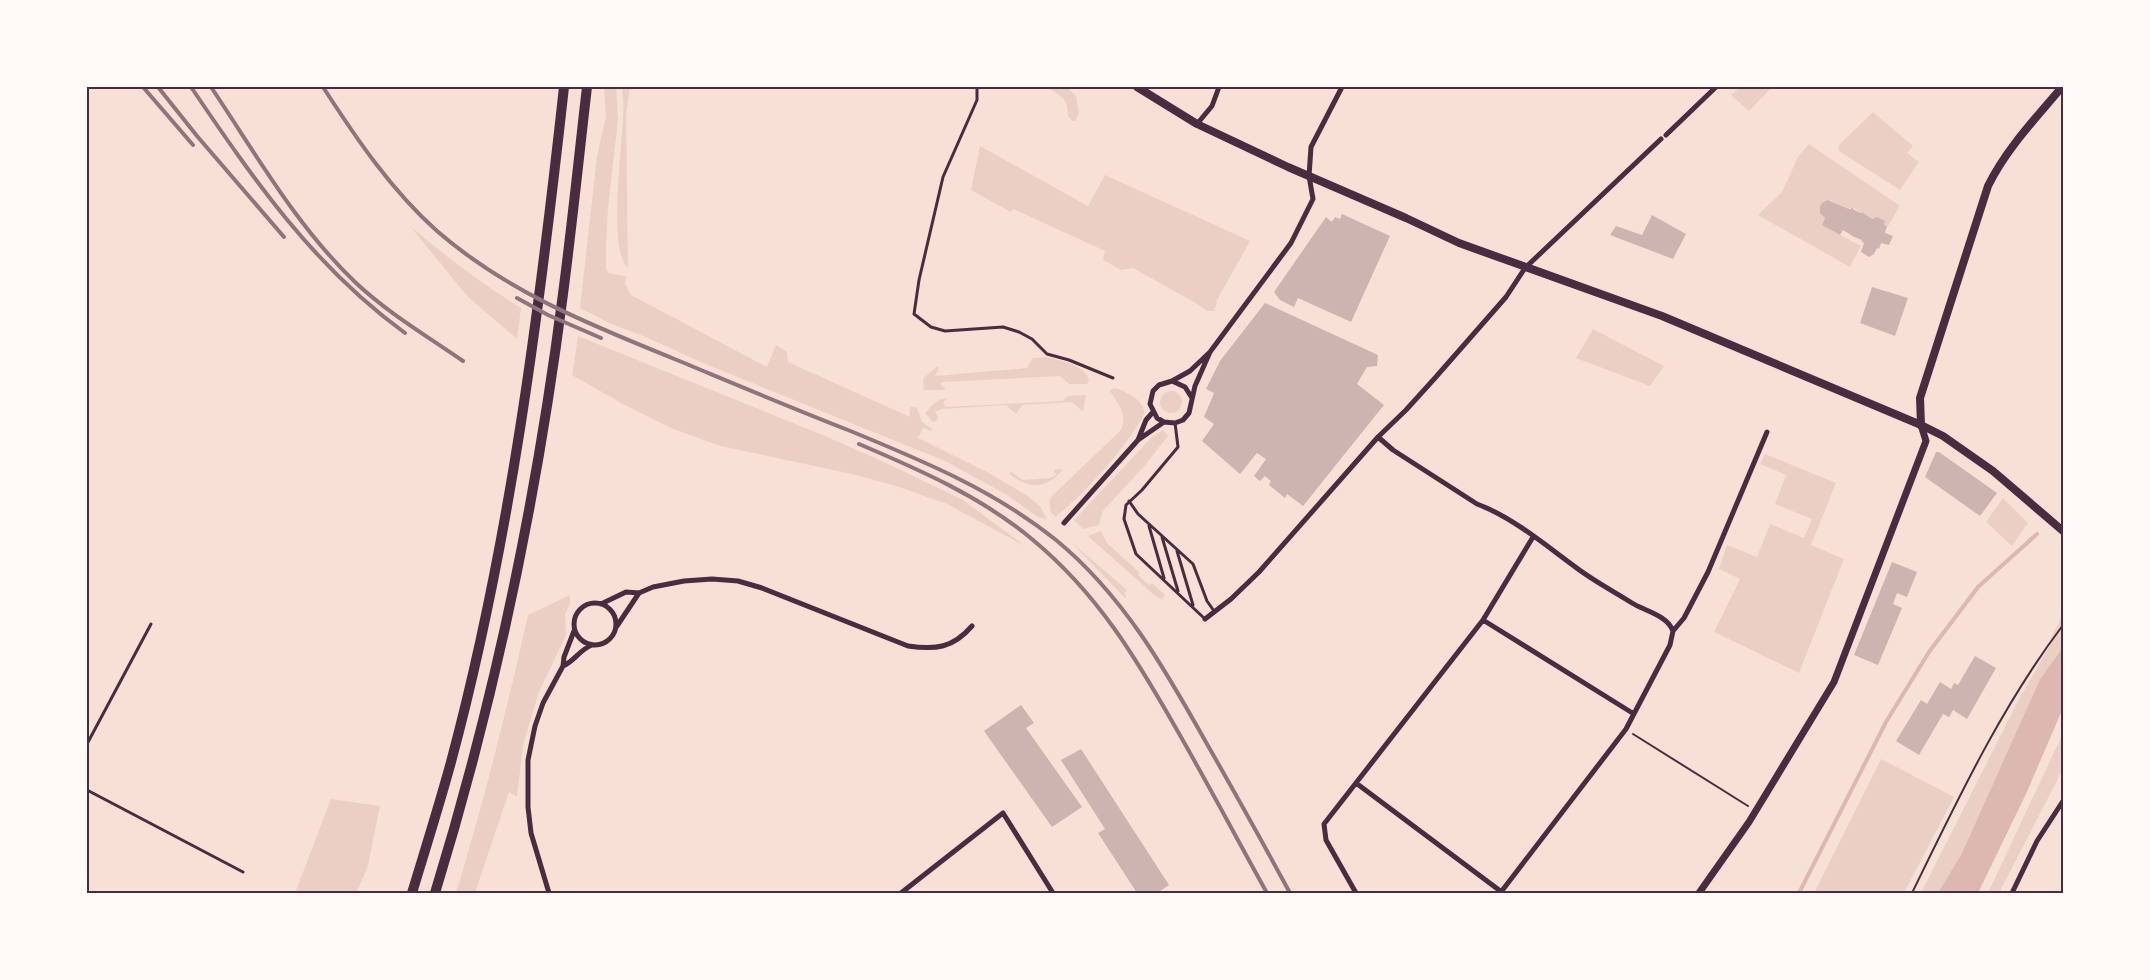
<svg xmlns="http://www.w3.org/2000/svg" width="2150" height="980" font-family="Quicksand,sans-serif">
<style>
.green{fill:#ebcfc5}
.water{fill:#dcb8b0}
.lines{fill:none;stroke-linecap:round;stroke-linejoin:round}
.stream{stroke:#dcb8b0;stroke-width:4}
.building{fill:#ccb4b1}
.path{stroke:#4a2c40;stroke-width:2}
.service{stroke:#4a2c40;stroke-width:3}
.minor{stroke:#4a2c40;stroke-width:5}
.tertiary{stroke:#4a2c40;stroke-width:7}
.secondary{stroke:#4a2c40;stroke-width:8}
.primary{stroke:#4a2c40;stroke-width:8}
.motorway{stroke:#4a2c40;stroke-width:10}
.rail{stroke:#8f747c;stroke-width:4}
.neatline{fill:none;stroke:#4a2c40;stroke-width:2}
</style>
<rect width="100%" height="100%" fill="#f7e1d7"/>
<path class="green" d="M604 87H616L618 119 608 208 606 244V268L608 273 626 276 625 284 631 295 767 367 776 345 787 352 788 362 910 417V406L917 408 922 422 932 429 931 431 923 428 918 438 987 472 1026 495 1040 506 1047 519 1038 517 1007 495 945 461 703 363 648 338 609 323 580 308 597 156 606 116Z
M622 87H630L626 114 628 268C607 250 623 144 623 115 624 106 623 96 622 87Z
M1048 87H1067L1076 96 1079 114 1075 121H1072L1068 116C1067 97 1063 98 1048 87Z
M1740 87H1772L1749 111 1731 95Z
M1873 112 1913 146 1907 153 1919 162 1900 190 1839 151 1838 146Z
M1809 144 1900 206 1888 226 1884 225 1885 221 1877 217 1872 219 1862 212 1861 213 1852 207 1849 209 1830 200 1822 203 1820 211 1825 218 1822 225 1861 246 1850 267 1758 215 1782 192 1798 157Z
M980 146 1088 206 1105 175 1250 241 1216 302 1217 303 1214 311H1207L1199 305 1133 268 1121 270 1103 260 1105 251 1013 209 1011 212 971 190Z
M409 225C445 256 481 283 521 308L517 339 468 297Z
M1593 329 1664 366 1650 386 1576 358Z
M578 336 825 436 886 463 963 500 1025 546 947 504 899 487 856 475 717 445 671 428 623 404 572 375Z
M1046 357C1060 360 1085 365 1089 380L1087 384H1069L1060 376 942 382 940 384 945 388V390H924L923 379 937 366 939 368 935 376 1027 368 1033 358Z
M1114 388C1126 391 1145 400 1144 414 1126 448 1085 494 1055 517L1050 510V498L1121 430C1128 414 1118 404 1110 391Z
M1160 402a11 11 0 1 1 22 0a11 11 0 1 1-22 0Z
M1086 395 1083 412 1072 402 1022 405 1016 414 1006 405 942 409 935 412 938 416 937 421 933 422 925 413C931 407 937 398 946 399L943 403 946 407 1063 401 1068 396Z
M1163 430 1168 436 1146 464 1103 511 1099 525 1083 529 1074 520 1152 437Z
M1765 454 1836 483 1811 545 1844 559 1799 673 1714 632 1740 579 1719 569 1727 545 1757 557 1770 524 1804 538 1812 519 1775 504 1786 475 1760 464Z
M1061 469 1062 471C1044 490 1028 489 1008 473L1012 472 1022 480 1050 478 1056 475 1054 470Z
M2003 498 2028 523 2012 546 1986 522Z
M1101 531 1107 543 1140 573 1138 575 1149 585 1152 583 1165 595 1162 600 1154 595 1088 536Z
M1070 541 1127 590 1124 593 1126 597 1125 598Z
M570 595V603L565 615 566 635 539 692 523 745 517 797 509 792 475 893H456C484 801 507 709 528 615Z
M2063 614V647L2040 679 1962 853 1938 893H1921L2019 699 2052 642 2051 638Z
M2063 733V769L1999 893H1988Z
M1881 759 1954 797 1904 893H1814Z
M331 799 380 806 368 866 356 893H295Z"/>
<path class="water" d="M2063 647V708L2026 794 1978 893H1938L1962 853 2040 679Z"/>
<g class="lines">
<path class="stream" d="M1799 893 1886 722 1929 652 1978 587 2037 534"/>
</g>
<path class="building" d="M1828 200 1849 209H1851L1852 207 1854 210 1861 213 1862 212 1872 219 1877 217 1885 221 1884 225 1887 226 1885 233 1893 236 1889 245 1881 243 1879 249 1877 248 1874 254 1869 257 1861 252 1864 243 1861 241 1862 240 1854 237 1843 230 1840 235 1822 225 1825 218 1820 213V207L1822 203Z
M1342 214 1390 236 1351 322 1298 298 1294 307 1280 300 1274 292 1326 217 1332 222 1335 217 1340 219Z
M1652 215 1686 234 1673 259 1610 235 1616 226 1642 235Z
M1872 287 1908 298 1895 336 1860 323Z
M1265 303 1378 355 1377 366 1367 367 1357 384 1384 405 1303 506 1287 494 1285 498 1269 485 1271 481 1265 476 1260 481 1254 476 1266 459 1257 453 1240 474 1202 441 1214 424 1204 417 1214 393 1206 389 1220 361Z
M1936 452H1939L1997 493 1980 516 1925 477Z
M1892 562 1917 572 1907 597 1897 593 1893 604 1902 608 1878 665 1854 655Z
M1975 656 1996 668 1967 719 1953 710 1949 717 1943 714 1919 755 1896 741 1921 700 1927 704 1940 682 1951 689 1954 683 1958 685Z
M1021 705 1034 723 1026 728 1082 807 1052 827 984 731Z
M1081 749 1169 885 1157 893H1147L1145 891 1137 893 1098 833 1105 829 1061 760Z"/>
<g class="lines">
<path class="path" d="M1633 734 1748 806
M1912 893C1957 801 2001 707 2063 625"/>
<path class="service" d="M977 87V100L943 177 919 280 914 314 931 327 945 331 1003 327 1019 332 1032 339 1047 354 1069 360 1113 378
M1175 423 1178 447 1142 490 1126 505 1124 519 1136 554 1205 619
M1129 501 1138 514 1193 564 1207 601 1214 611
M1149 526 1164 578
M1162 537 1178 591
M1177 551 1193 605
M87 744 151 624
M87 790 243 872"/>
<path class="minor" d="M1197 124 1212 106 1219 87
M1666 135 1716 87
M1210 352 1195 386 1189 413 1183 420 1175 423 1164 422 1157 418 1150 404 1153 391 1159 385 1172 381 1190 371 1210 352 1291 243 1313 199 1309 176 1311 147 1342 87
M1172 381 1185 387 1192 398
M1378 437 1393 450 1477 504C1512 517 1544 544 1574 566 1592 580 1613 591 1632 603 1645 611 1667 615 1673 631
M1138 440 1146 420 1153 412
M1064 523 1138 440 1164 422
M574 624a21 21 0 1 1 42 0a21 21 0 1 1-42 0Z
M601 604 626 592 639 593 653 587 684 581 712 579 738 581 762 588 908 646C936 650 953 648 972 626
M1205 619 1231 599 1259 572 1378 437 1406 410 1435 378 1506 297 1525 268 1661 139
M1483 620 1634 714
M617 626 639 593
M1673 631 1684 618 1708 572 1767 432
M563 666C575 661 579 650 592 645
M1356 783 1503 893
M1501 892 1626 729 1670 645 1673 631
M549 893 531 833 528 807V760L535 726 543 703 563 666 564 657 574 631
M901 893 1003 813 1053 893
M1356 893 1326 840 1324 824 1483 620 1533 537
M2012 893 2037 841 2063 801"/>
<path class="tertiary" d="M1699 893 1749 822 1834 682 1926 441 1921 425"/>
<path class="secondary" d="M1921 425 1920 398 1988 186C2006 149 2036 118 2062 87"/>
<path class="primary" d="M1137 87 1197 124 1288 167 1406 218 1459 243 1662 316 1921 425 1943 436 1993 471 2063 531"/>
<path class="motorway" d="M412 893C425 850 439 806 451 762 510 542 539 314 564 87
M435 893C495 698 537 497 563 294 572 225 579 156 587 87"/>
<path class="rail" d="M143 87 193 145
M158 87 197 136 284 237
M191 87C254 180 313 266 405 333
M211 87C256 154 297 227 356 283 388 313 427 336 463 361
M323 87C356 138 391 190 437 231 506 291 588 324 672 358 730 382 789 407 848 430 921 460 994 490 1056 540 1123 595 1165 669 1207 744 1235 793 1263 843 1290 893
M517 298 548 315 601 338
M859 444C920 470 982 497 1033 540 1098 594 1136 658 1177 730 1208 784 1237 839 1267 893"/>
</g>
<rect width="2150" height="980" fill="none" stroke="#fffaf5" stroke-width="177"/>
<rect x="88" y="88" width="1974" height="804" class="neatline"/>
</svg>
